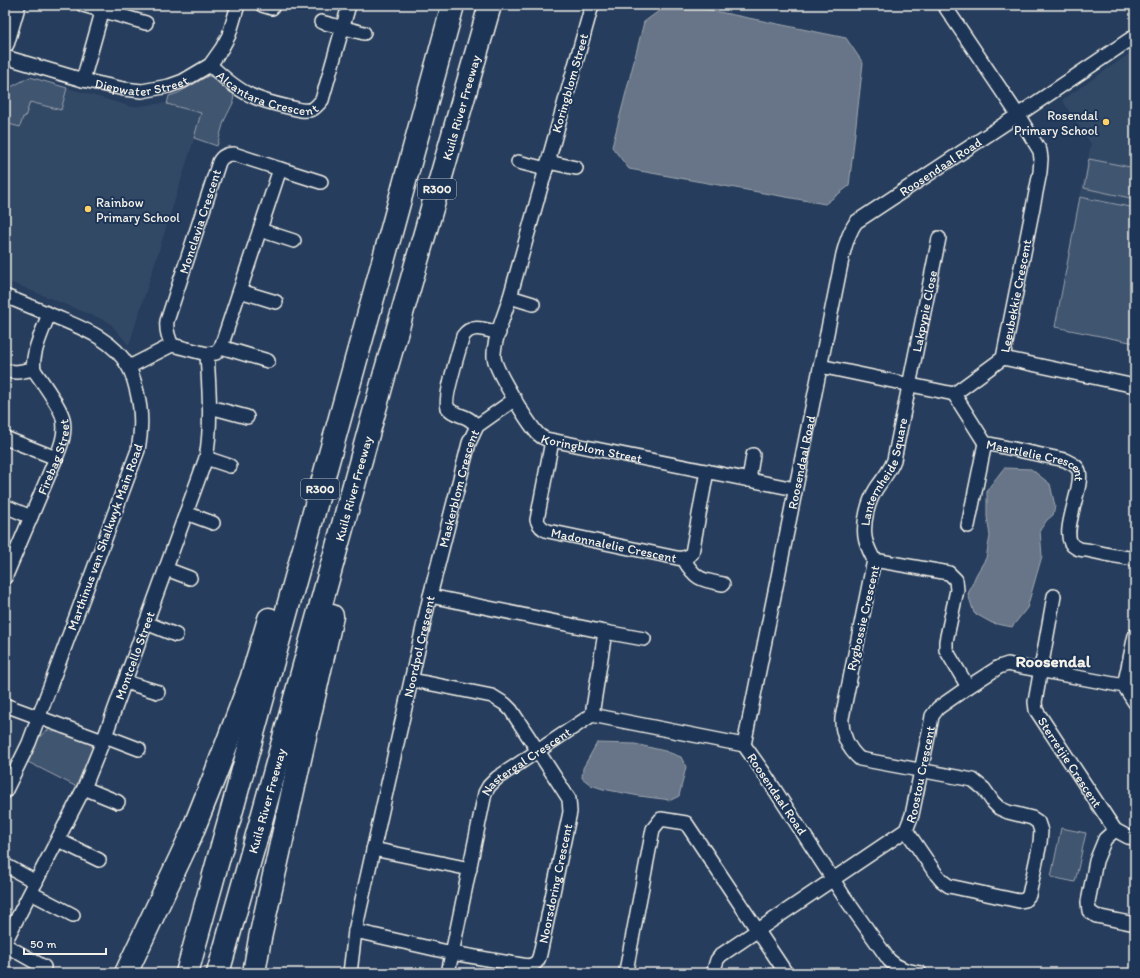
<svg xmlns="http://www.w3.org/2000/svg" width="1140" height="978" font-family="Itim,sans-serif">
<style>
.built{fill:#334966}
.green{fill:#40546f;stroke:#9aa2ac}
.water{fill:#677588;stroke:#9fa7ae}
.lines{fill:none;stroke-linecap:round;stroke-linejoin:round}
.street-casing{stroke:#f4f1e8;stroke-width:16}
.secondary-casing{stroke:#f4f1e8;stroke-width:21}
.highway-casing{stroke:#f4f1e8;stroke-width:25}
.street{stroke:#1d3557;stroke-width:13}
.secondary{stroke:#1d3557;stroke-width:18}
.highway{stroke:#1d3557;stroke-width:22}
.poi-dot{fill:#ffd166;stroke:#1d3557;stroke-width:1.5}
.labels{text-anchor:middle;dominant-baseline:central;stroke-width:4;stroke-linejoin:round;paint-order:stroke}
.shield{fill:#1d3557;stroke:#b4b9bc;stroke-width:1}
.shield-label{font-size:12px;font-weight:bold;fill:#f4f1e8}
.street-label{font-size:13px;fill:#f4f1e8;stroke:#1d3557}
.poi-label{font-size:13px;fill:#f4f1e8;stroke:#1d3557;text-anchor:end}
.district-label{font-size:17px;font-weight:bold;fill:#f4f1e8;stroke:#1d3557}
</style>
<rect width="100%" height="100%" fill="#263d5d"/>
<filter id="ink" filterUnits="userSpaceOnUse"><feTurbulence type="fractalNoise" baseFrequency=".025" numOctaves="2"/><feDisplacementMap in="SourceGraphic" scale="8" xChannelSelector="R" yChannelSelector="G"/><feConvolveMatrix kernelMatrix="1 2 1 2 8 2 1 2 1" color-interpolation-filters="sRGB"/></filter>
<g filter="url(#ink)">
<path class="built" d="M1135 50V208L1080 197 1091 144 1062 100Z
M30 77 132 107 163 103 202 114 129 345 109 322 5 280V101L9 88Z"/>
<path class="green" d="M208 76 213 77 234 93 233 103 224 121 217 146 194 138 201 113 167 104 169 96 178 93Z
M30 77 67 88 61 110 30 102 25 117H23L20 127 5 123V101L9 88Z
M1089 159 1135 168V199L1084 188Z
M1080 197 1135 208V343L1055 327Z
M50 729H55L89 741 94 749 79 788 28 762C34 749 36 735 50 729Z
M1061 828 1086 833 1075 882 1051 877Z"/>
<path class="water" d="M667 5H685L846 38 863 63 849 186 825 204 629 169 612 147 644 22Z
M1004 468 1031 469 1050 484 1055 506 1053 515 1047 520 1040 530 1042 556 1027 608 1012 627 992 623 974 613 968 594 976 575 986 558 990 536 987 517V490Z
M597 743 635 744 665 751 681 757 686 767 679 796 671 800 639 796 603 789 591 785 582 778 583 768Z"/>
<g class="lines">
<g class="street-casing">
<g id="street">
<path d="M83 5 146 23"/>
<path d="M262 5 272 8"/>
<path id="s1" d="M592 5 510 297C505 314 493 340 494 357 495 370 528 423 538 434 540 436 543 438 546 439L795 489"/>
<path d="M321 22 364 33"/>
<path id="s2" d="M5 57 83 80 124 89 142 91 169 86 183 81 210 65 222 48 229 35 238 5"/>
<path id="s3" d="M210 65C222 76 235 88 250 95 266 103 285 106 301 110 313 111 314 109 322 100L349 5"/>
<path d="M83 80 104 5"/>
<path d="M518 162 546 169"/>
<path d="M548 162 576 168"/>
<path d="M280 169 321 182"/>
<path d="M260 230 294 241"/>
<path d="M240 291 276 302"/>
<path d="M5 296C22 303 39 310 56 317 82 328 113 339 128 366 133 374 135 384 137 392 142 412 142 430 138 450L29 743 5 792"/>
<path d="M510 297 533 304"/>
<path d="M221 347 268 361"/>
<path d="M1003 358 1135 386"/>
<path id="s4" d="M820 366 954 394 1003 358 1040 172 1041 159 1040 151 1018 115 944 5"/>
<path id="s5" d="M129 367 172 345C168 337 166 329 167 321L219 162C222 156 227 154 234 154L280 169 221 347 216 353 207 354 172 345"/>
<path d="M5 371 17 372 34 369"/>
<path id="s6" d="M954 394 985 443 1065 460C1070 463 1077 465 1079 471 1084 489 1057 537 1075 547 1078 549 1083 550 1087 550 1103 554 1119 557 1135 559"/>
<path d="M210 407 247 417"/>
<path d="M477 426C474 423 471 420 467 418 462 415 452 414 448 408 443 400 460 347 463 336 472 323 486 330 499 333"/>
<path d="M5 438 56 458"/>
<path id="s7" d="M552 441 537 520C539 526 542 529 548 531L677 558C683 559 687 558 692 553L707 471"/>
<path d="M206 458 230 466"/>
<path d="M749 480 753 455"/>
<path d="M5 506 31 517"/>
<path d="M186 513 213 523"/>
<path d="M968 526 985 443"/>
<path d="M683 558C695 579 700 580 723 584"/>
<path d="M874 560 842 718C841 733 848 749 860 759L973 780 984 789 993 802 999 808 1008 812 1032 818 1038 822 1041 831 1040 843 1029 895 1025 900 1019 901 949 886 942 881 936 874 906 830"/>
<path id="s8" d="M874 560C870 552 866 545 865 537 863 522 868 502 876 489 883 478 889 473 894 460L939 238"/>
<path d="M874 560 949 573 956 580 957 590 946 641V650L968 687"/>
<path d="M166 569 190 578"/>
<path id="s9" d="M5 578 56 458C61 446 66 433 63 419 62 409 41 380 34 370 31 354 43 330 49 314"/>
<path d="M430 596 605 632 644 639"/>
<path id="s10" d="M1054 596 1035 702 1036 710 1115 830 1128 837 1135 838"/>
<path d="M146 623 176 635"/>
<path d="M125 682 158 692"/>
<path d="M1124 686 1135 635"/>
<path d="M5 705 103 741"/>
<path d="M592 715 605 632"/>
<path d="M105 736 139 749"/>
<path d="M84 788 118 802"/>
<path d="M1115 830 1105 839 1096 861 1088 902 1089 911 1096 916 1135 924"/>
<path d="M58 840 99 860"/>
<path d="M373 849 470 869"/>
<path d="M5 865 36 882"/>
<path d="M31 893 73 915"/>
<path id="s11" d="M355 931 452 953 528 966C536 964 538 962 540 954L570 812 569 799 538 751 511 710 505 704 492 696 412 680"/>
<path id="s12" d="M5 942 84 788 105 736 206 458C212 424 209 389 207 354"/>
<path d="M5 945 44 967"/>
<path id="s13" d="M350 973 355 931 430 596 469 443 477 426 515 399"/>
<path id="s14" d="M448 973 485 793 489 786 497 778 592 715 744 745"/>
<path d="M626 973V971L653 829 661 819 686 823 786 973"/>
<path id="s15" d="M713 973 717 960 721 955 906 830 912 815 931 722 932 716 938 708 968 687 999 667 1008 664 1012 665 1124 686 1135 703"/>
<path id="s16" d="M920 973C908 971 898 969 889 960L843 895 764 773 744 745 843 254C846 242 849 232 856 222L1018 115 1135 36"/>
</g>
</g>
<g class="secondary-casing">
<path id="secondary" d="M5 43 16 5"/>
</g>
<g class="highway-casing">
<g id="highway">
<path d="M126 973 191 835 215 775 251 680 269 619"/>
<path d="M187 973 381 269 453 5"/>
<path id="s17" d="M218 973 261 821 385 373 490 5"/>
<path d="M254 973 260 938 332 616"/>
</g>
</g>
<use href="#street" class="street"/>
<use href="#secondary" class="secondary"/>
<use href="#highway" class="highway"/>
</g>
</g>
<g class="poi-dot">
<circle cx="1106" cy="122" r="4"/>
<circle cx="88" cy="209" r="4"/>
</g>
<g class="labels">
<g class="shield">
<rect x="418" y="179" width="38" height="20" rx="3"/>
<rect x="301" y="479" width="38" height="20" rx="3"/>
</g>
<g class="shield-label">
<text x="437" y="189">R300</text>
<text x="320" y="489">R300</text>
</g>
<g class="street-label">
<text stroke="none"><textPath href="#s2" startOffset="141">Diepwater Street</textPath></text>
<text transform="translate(570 83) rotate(-74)">Koringblom Street</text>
<text stroke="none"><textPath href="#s3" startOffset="66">Alcantara Crescent</textPath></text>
<text stroke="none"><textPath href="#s17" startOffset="899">Kuils River Freeway</textPath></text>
<text stroke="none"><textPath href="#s16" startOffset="930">Roosendaal Road</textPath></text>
<text stroke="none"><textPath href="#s5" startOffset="178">Monclavia Crescent</textPath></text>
<text stroke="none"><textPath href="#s4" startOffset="261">Leeubekkie Crescent</textPath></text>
<text stroke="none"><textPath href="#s8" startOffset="261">Lakpypie Close</textPath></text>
<text stroke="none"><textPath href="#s1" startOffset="511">Koringblom Street</textPath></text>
<text stroke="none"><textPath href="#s9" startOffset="131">Firebag Street</textPath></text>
<text stroke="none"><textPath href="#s16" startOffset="582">Roosendaal Road</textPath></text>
<text stroke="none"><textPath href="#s6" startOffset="114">Maartlelie Crescent</textPath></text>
<text stroke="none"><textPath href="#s8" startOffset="94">Lanternheide Square</textPath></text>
<text stroke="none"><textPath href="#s17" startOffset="503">Kuils River Freeway</textPath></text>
<text stroke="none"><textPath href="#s13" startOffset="497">Maskerblom Crescent</textPath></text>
<text transform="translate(105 537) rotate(-70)">Marthinus van Shalkwyk Main Road</text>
<text stroke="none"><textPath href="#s7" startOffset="164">Madonnalelie Crescent</textPath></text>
<text transform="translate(863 618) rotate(-77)">Rygbossie Crescent</text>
<text stroke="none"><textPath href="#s13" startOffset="334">Noordpol Crescent</textPath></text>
<text stroke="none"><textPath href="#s12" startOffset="315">Montcello Street</textPath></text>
<text stroke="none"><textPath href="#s10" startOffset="178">Sterretjie Crescent</textPath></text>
<text stroke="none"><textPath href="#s14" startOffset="236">Nastergal Crescent</textPath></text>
<text stroke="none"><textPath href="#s15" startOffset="301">Roostou Crescent</textPath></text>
<text transform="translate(777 794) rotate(56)">Roosendaal Road</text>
<text stroke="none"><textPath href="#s17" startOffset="179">Kuils River Freeway</textPath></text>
<text stroke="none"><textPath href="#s11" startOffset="267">Noorsdoring Crescent</textPath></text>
</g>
<g class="poi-label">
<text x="1098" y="115">Rosendal<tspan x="1098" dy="15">Primary School</tspan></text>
<text x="96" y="202" text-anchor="start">Rainbow<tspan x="96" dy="15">Primary School</tspan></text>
</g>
<g class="district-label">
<text x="1053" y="661">Roosendal</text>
</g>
</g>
<rect width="1140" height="978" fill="none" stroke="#1d3557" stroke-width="20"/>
<rect x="10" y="10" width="1120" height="958" fill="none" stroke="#f4f1e8" stroke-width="1.5" filter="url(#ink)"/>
<path d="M24 948v6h82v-6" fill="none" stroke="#f4f1e8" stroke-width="2"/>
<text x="30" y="948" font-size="12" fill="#f4f1e8" stroke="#1d3557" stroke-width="3" paint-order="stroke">50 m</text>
</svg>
